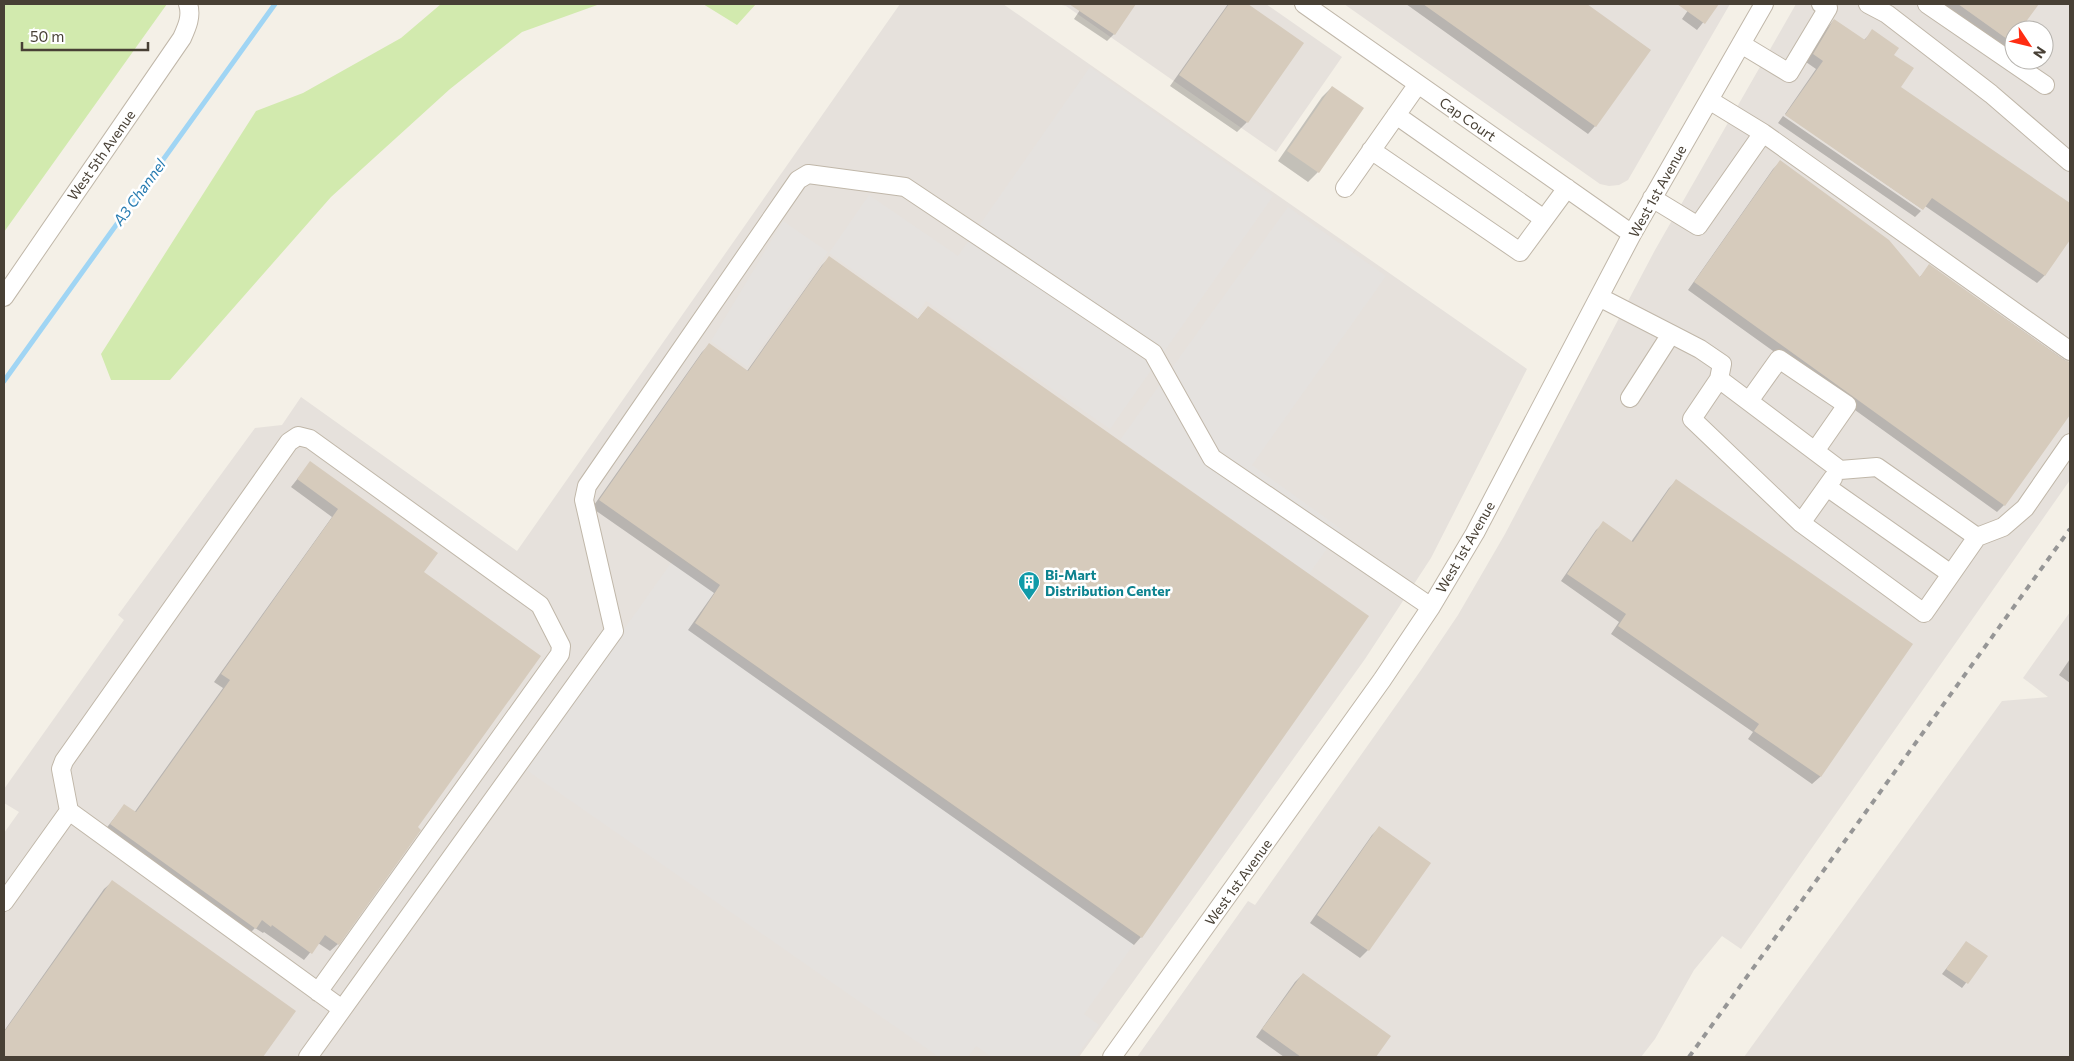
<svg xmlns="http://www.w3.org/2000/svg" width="2074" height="1061" font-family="Commissioner,sans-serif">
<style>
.industrial{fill:#e6e1dc;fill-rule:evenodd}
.green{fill:#d2eaae}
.parking{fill:#e5e2df}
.shadow{fill:#0003}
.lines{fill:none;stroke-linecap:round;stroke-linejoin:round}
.stream{stroke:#a0d5f4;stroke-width:5}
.building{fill:#d6cbbc}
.minor-casing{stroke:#c0b7a9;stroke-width:20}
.minor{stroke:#fff;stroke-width:18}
.rail{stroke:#969696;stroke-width:4;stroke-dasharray:6 6;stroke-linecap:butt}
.labels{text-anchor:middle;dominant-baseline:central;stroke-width:5;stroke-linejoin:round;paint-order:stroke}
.street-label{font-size:14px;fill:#484035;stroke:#fff}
.culture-label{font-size:14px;font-weight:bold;fill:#0d838f;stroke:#fff;text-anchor:start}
.water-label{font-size:15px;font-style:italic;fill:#287cb1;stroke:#fff}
</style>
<rect width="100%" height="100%" fill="#f4f0e7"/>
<path class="industrial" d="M900 4H1003L1527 369 1431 558 1399 607 1365 659 1079 1057H4V833L19 812 4 803V789L124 620 118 615 255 428 282 425 301 397 517 551Z
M1057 4H1266L1342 57 1276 152 1066 6Z
M1344 4H1730L1628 180 1619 185 1609 186 1600 184Z
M1796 4H2070V480L1741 949 1722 936 1694 970 1655 1039 1641 1057H1137L1248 901 1255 905 1421 670 1458 615 1505 534 1655 250ZM2014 30H2044V60H2014Z
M2070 612V1057H1744L2002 701 2048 697 2023 678Z"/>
<path class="green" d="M4 4H167L4 232Z
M441 4H600L522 32 450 89 331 197 170 380H111L101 354 256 111 303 93 401 38Z
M703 4H756L737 25Z"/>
<path class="parking" d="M1090 67 1273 196 1110 429 926 301 917 315 829 253 869 195 958 256Z
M1288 207 1386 276 1252 465 1341 529 1309 574 1120 440Z
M783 221 828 252 747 367 711 341Z
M676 556 719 586 693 622 1138 938 1084 1014 1099 1025 1076 1057H992L976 1046 968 1057H939L525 769Z"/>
<path class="shadow" d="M1084 4H1135L1114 34 1107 41 1074 19Z
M1228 4H1245L1302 43 1247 122 1237 132 1170 86Z
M1406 4H1585L1650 50 1595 126 1588 134Z
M1688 4H1718L1697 30 1682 19 1691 6Z
M1941 4H2038L2019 30H2014V37L2003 49Z
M1834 20 1863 41 1873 31 1893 55 1899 87 2070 205V238L2044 276 2037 283 1925 206 1922 209 1785 114 1816 69 1806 62 1827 28Z
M1332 87 1318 172 1308 182 1278 161 1322 97Z
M1783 116 1921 211 1915 217 1778 123Z
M1780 162 1919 278 1930 266 2070 364V413L2004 505 1997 512 1688 290 1773 169Z
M829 258 917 320 928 307 1141 937 1134 945 688 630 714 593 592 508 702 352 709 345 747 371 822 265Z
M310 463 422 573 416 827 338 944 330 951 318 943 304 960 264 932 263 933 255 928 248 935 104 831 124 806 134 813 223 688 214 682 332 517 291 487Z
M1676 481 1911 644 1820 777 1812 784 1748 739 1753 732 1611 634 1619 622 1561 581 1596 530 1604 523 1631 542 1669 488Z
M2070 659V683L2059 675Z
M1379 828 1429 863 1368 950 1360 958 1310 923 1372 835Z
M112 882 294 1011 261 1057H4V1031L104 889Z
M1966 943 1986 957 1962 988 1942 974Z
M1303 974 1389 1036 1374 1057H1284L1256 1037 1295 982Z"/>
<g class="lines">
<path class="stream" d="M4 381 275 4"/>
</g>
<path class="building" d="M1069 4H1136L1115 35Z
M1229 4H1248L1304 43 1248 123 1179 75Z
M1423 4H1587L1651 50 1596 127Z
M1677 4H1719L1705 24Z
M1958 4H2039L2020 30H2014V44Z
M1834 19 1865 40 1872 29 1899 48 1894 55 1914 68 1901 87 2070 203V240L2045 276 1932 198 1923 210 1785 115 1823 61 1813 54Z
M1332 86 1364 108 1319 173 1287 151Z
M1780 160 1889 240 1920 277 1929 264 2064 360 2070 362V415L2005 506 1694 282Z
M829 256 918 319 928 306 1369 616 1142 938 695 623 720 585 599 500 709 343 748 371Z
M310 461 438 553 424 572 541 656 418 827 421 830 339 945 325 935 312 954 272 925 271 927 262 920 256 929 110 824 124 804 136 812 230 680 221 674 338 509 297 479Z
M1676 479 1913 644 1821 777 1754 731 1759 724 1618 626 1626 614 1567 574 1603 521 1633 542Z
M1379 826 1431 863 1369 951 1317 915Z
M112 880 296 1011 263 1057H4V1032Z
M1966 941 1988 956 1968 984 1946 969Z
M1303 973 1391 1036 1376 1057H1301L1262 1029Z"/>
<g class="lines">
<g class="minor-casing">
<path id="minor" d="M1304 4 1632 234
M1868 4 1887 14 1991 94 2070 162
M1927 4 2045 85
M1741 44 1789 73 1828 8 1821 4
M1709 100 1763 133
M1396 115 1544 219
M1371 150 1520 252 1567 188
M1345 188 1418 84
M1652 198 1698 226 1763 133 2070 351
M4 297 182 38C187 27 192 16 188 4
M1599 297 1671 334 1630 398
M1671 334 1700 349 1722 364 1719 379 1840 470 1877 467 1977 537 1924 613 1801 523 1692 419 1719 379
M1749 401 1779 359 1847 405 1815 451
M1827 487 1951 574
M1801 523 1833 478
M1977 537 2003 527 2025 508 2070 443
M69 811 61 769 64 761 289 442 298 436 310 439 540 605 561 646 560 654 318 992
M4 902 69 811 342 1009
M308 1057 614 631 584 500 587 486 798 180 808 174 905 187 1153 353 1212 458 1431 607
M1112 1057 1382 680 1431 607 1475 533 1632 234 1764 4"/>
</g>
<use href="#minor" class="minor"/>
<path class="rail" d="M1689 1057 2070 529"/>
</g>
<defs>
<g id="building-pin" transform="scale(1.125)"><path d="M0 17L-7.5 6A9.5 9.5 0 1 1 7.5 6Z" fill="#0f9aa8" stroke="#fff"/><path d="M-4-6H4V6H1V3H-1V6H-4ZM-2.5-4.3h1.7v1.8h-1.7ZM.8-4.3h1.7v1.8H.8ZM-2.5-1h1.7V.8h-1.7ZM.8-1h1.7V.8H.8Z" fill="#fff"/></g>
</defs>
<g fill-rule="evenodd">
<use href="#building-pin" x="1029" y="582"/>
</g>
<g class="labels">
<g class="street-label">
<text transform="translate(1468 119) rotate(35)">Cap Court</text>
<text transform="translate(101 155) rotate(-55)">West 5th Avenue</text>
<text transform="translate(1657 191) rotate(-61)">West 1st Avenue</text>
<text transform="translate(1465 547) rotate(-60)">West 1st Avenue</text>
<text transform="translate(1238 882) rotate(-54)">West 1st Avenue</text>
</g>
<g class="culture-label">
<text x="1045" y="574">Bi-Mart<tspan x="1045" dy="16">Distribution Center</tspan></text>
</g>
<g class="water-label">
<text transform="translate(139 192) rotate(-54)">A3 Channel</text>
</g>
</g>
<rect width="2074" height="1061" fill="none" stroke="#484035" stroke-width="10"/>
<g transform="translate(2029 45) rotate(125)"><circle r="24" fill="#ffffff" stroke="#b6b3ae"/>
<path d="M0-4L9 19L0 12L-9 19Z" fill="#ff2d13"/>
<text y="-8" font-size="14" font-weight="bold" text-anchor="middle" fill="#484035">N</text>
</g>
<path d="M22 42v8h126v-8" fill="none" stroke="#484035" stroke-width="2.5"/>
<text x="30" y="42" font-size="15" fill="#484035" stroke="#ffffff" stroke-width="4" paint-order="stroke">50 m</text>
</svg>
